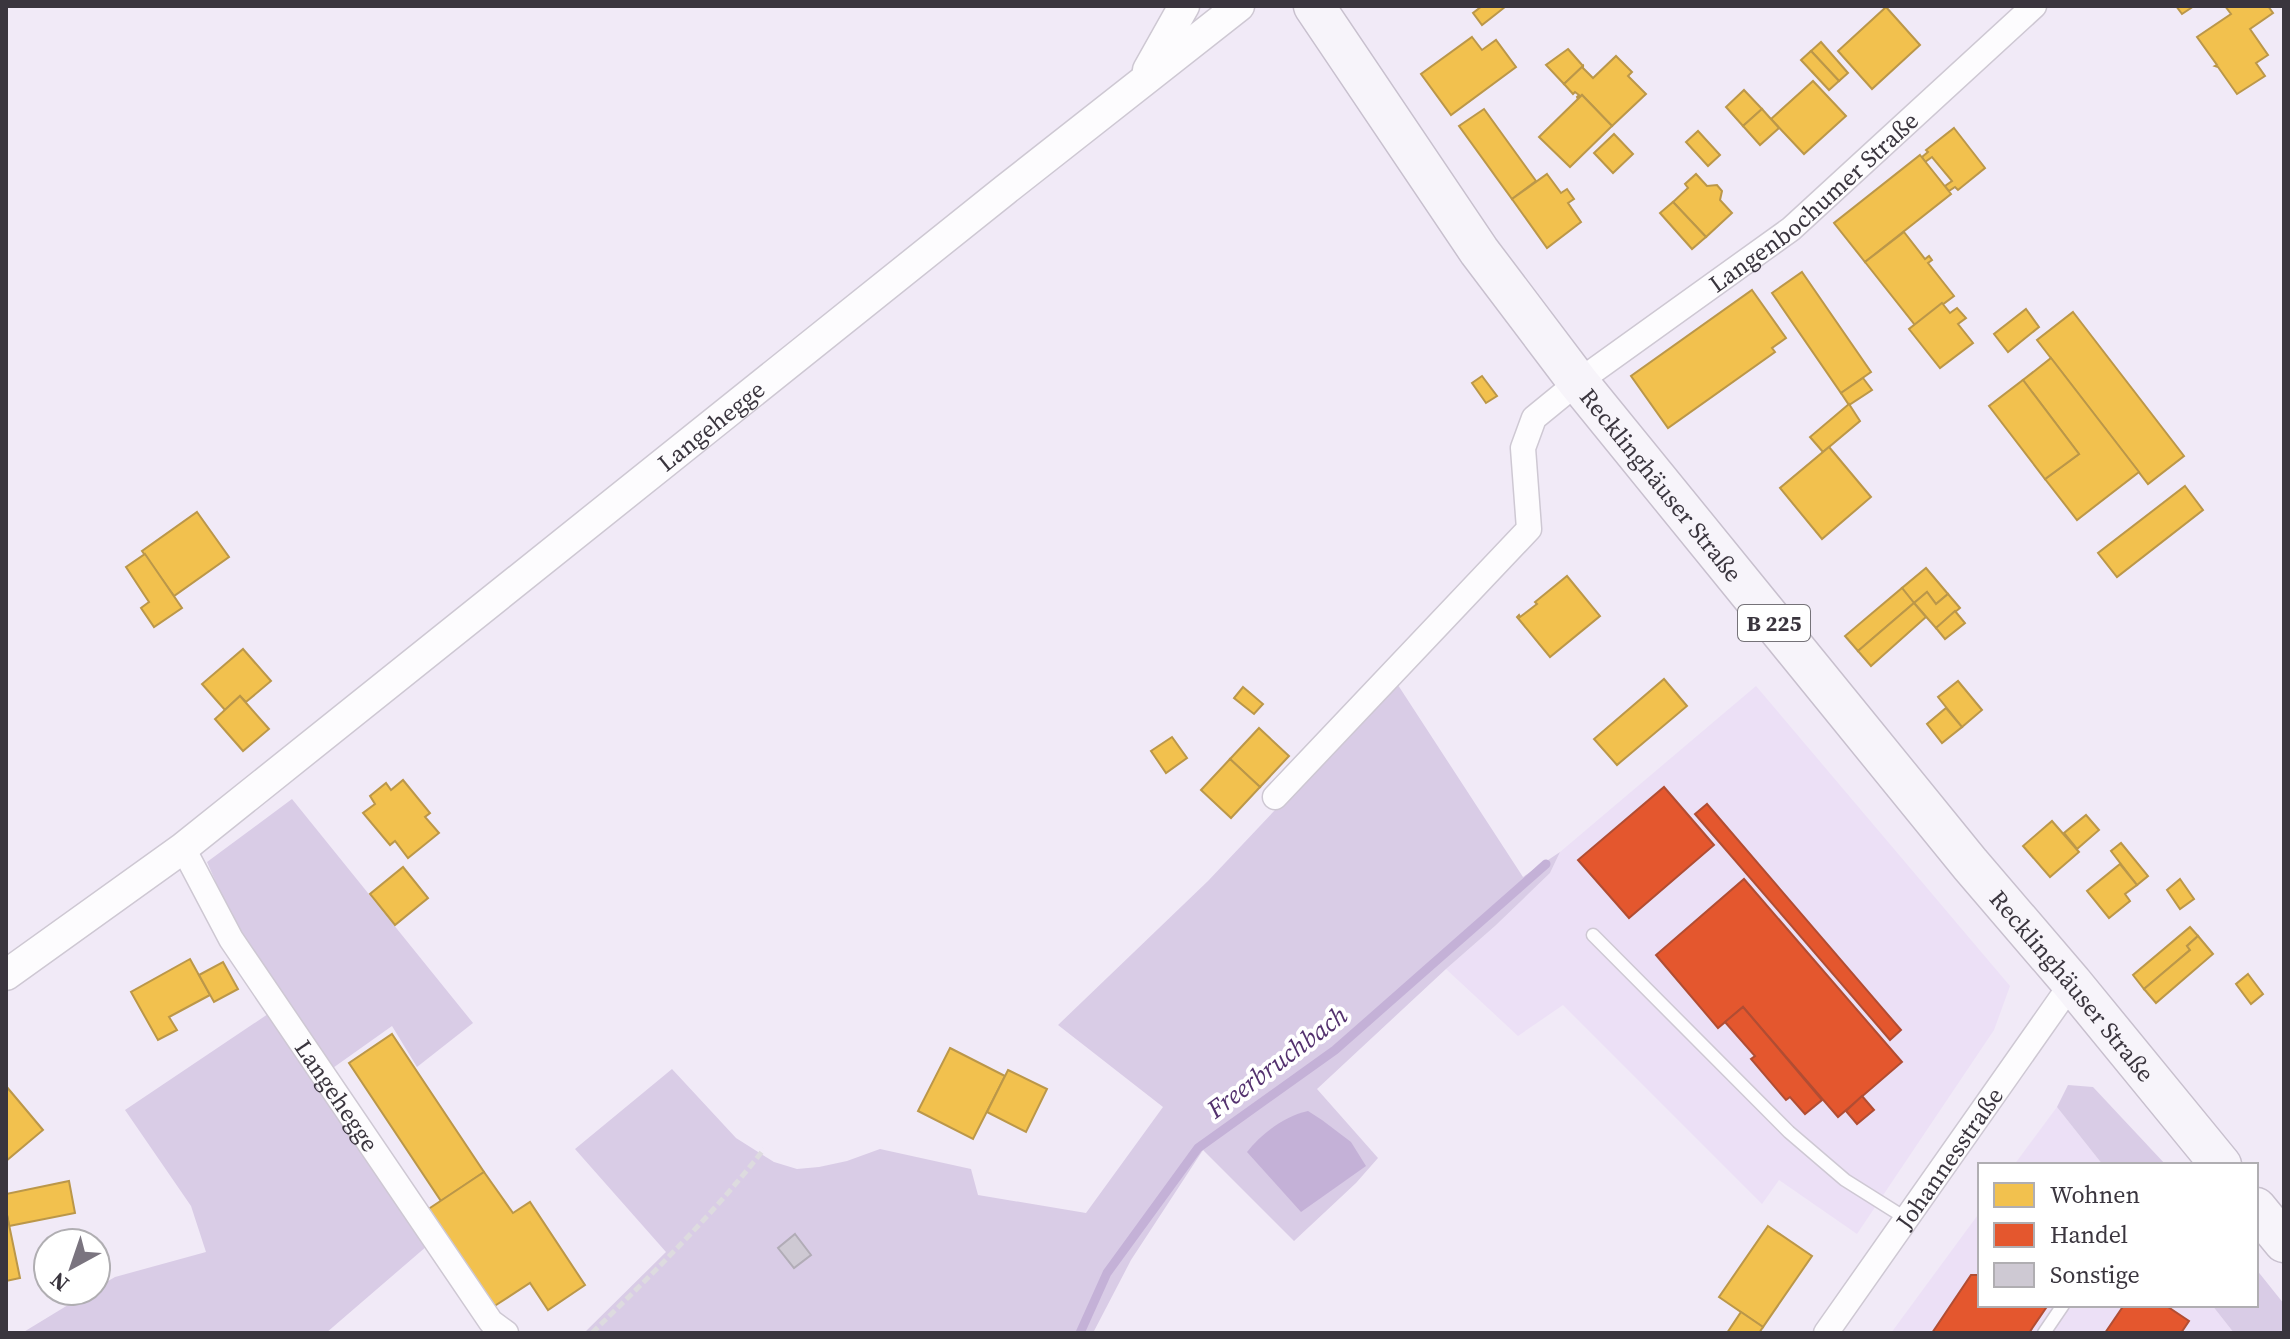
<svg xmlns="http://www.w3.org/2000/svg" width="2290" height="1339" font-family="'Source Serif 4',serif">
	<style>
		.built { fill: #ece0f6 }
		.green { fill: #d9cce6 }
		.water { fill: #c4b1d7 }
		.homes { fill: #f2c14e; stroke: #bb9749; stroke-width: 2 }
		.shops { fill: #e4572e; stroke: #b14d33; stroke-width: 2 }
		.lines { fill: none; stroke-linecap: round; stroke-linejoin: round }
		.stream { stroke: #c4b1d7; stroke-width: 9 }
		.building { fill: #cec9d3; stroke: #b1acb6; stroke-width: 2 }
		.service-casing { stroke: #cec8d3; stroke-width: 15 }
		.minor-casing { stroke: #cec8d3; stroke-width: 27 }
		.tertiary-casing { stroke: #cec8d3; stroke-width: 33 }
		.primary-casing { stroke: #c8c0ce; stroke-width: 43 }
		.path { stroke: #dddbdf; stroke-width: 5; stroke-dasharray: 8 4; stroke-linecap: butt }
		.service { stroke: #fdfcfe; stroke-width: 12 }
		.minor { stroke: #fdfcfe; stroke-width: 24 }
		.tertiary { stroke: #fdfcfe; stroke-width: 30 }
		.primary { stroke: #f7f4fa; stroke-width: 40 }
		.labels { text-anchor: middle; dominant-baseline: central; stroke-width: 8; stroke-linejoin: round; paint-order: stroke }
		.shield { fill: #fff; stroke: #757278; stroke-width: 2 }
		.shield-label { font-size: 22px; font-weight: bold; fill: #3a353e }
		.street-label { font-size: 24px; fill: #3a353e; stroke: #fff }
		.water-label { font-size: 26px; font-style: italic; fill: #53316e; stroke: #fff }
	</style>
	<rect width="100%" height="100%" fill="#f1eaf7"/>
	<g class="built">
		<polygon points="1756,686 2010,986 1994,1030 1857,1234 1779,1180 1762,1204 1563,1005 1518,1036 1446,969 1495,926 1550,873 1560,852"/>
		<polygon points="2057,1107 2103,1165 2014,1165"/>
		<polygon points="1980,1212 1980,1305 2212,1305 2234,1333 1891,1333"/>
	</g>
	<g class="green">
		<polygon points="1396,682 1523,877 1560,852 1550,873 1495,926 1446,969 1317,1089 1378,1158 1356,1183 1294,1241 1203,1150 1131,1260 1093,1333 584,1333 666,1252 575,1149 672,1069 736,1138 774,1162 797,1169 819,1167 847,1161 880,1149 971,1169 978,1195 1086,1213 1163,1107 1058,1025 1208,881"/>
		<polygon points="292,799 473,1023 417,1067 392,1026 330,1070 232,919 207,862"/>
		<polygon points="271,1012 427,1246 326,1333 22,1333 91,1291 96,1291 96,1288 115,1277 206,1252 191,1206 125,1110"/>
		<polygon points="2068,1085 2093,1087 2166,1165 2103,1165 2057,1107"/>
		<polygon points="2256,1269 2284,1304 2284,1333 2234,1333 2212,1305 2256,1305"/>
	</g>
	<path class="water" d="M 1308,1111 L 1322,1120 L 1351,1142 L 1366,1166 L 1301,1212 L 1247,1152 C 1262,1133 1285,1116 1308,1111 Z"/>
	<g class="homes">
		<polygon points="1482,6 1504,6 1505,7 1482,25 1473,13"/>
		<polygon points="2176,6 2194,6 2182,14"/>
		<polygon points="2225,6 2268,6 2273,13 2250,29 2268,55 2256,63 2265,76 2237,94 2218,67 2215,66 2217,65 2197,37 2231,14"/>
		<polygon points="1886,7 1920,45 1872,89 1838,51"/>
		<polygon points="1472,37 1482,50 1496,40 1516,67 1451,115 1421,74"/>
		<polygon points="1821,42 1848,73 1839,81 1811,51"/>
		<polygon points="1568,49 1583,66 1564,84 1546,65"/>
		<polygon points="1811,51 1839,81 1829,90 1801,60"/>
		<polygon points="1616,56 1632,72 1628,76 1646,94 1612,126 1582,95 1578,99 1577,97 1579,95 1575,92 1573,94 1564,84 1583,66 1583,68 1593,78"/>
		<polygon points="1813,81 1846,116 1804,154 1771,119"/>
		<polygon points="1744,90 1762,109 1743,126 1726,107"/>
		<polygon points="1582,95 1612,126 1570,167 1539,137"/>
		<polygon points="1484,109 1536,181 1512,199 1459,126"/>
		<polygon points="1762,109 1779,128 1760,145 1743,126"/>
		<polygon points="1954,128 1985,168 1958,190 1955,187 1949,191 1945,186 1952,181 1932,157 1925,162 1922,157 1928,152 1926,150"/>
		<polygon points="1698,131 1720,155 1708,166 1686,142"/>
		<polygon points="1614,134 1633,154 1613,173 1594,153"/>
		<polygon points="1920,155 1951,194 1865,262 1834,223"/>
		<polygon points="1547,174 1561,193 1567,189 1574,199 1568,203 1581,222 1547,248 1512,199"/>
		<polygon points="1696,174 1707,186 1717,185 1722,191 1720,200 1732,213 1706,237 1673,202 1688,188 1685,184"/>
		<polygon points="1673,202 1706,237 1692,249 1660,213"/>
		<polygon points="1904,232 1925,259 1929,256 1932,260 1928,263 1954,296 1915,325 1865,262"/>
		<polygon points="1802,272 1871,372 1841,393 1772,293"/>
		<polygon points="1752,290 1786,338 1772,348 1775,352 1668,428 1631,376"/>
		<polygon points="1942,303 1950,313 1957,308 1966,318 1958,324 1973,343 1940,368 1909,329"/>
		<polygon points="2026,309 2039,327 2008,352 1994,334"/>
		<polygon points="2073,312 2184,456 2148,484 2037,340"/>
		<polygon points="2051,358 2139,472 2077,520 2045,479 2079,454 2023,380"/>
		<polygon points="1482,376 1497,396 1486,403 1472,383"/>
		<polygon points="1863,378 1872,390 1849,405 1841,393"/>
		<polygon points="2023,380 2079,454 2045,479 1989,406"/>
		<polygon points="1849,404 1860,421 1823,452 1810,437"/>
		<polygon points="1829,447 1871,497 1822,539 1780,488"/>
		<polygon points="2185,486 2203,510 2117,577 2098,553"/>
		<polygon points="197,512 229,557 174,596 142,551"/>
		<polygon points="145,554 182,608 154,627 141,608 149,602 126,567"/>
		<polygon points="1926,568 1948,594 1936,604 1927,592 1914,603 1902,588"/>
		<polygon points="1567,576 1600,616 1550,657 1517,617 1519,615 1520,617 1537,604 1535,602"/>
		<polygon points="1902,588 1914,603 1858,651 1845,636"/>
		<polygon points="1927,592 1936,604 1948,594 1960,608 1936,628 1914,603"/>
		<polygon points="1914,603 1926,617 1871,666 1858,651"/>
		<polygon points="1955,611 1965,623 1945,639 1936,628"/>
		<polygon points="243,649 271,681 246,702 240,696 225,710 202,684"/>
		<polygon points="1664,679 1687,706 1617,765 1594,739"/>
		<polygon points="1958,681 1982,710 1962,727 1938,697"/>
		<polygon points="1243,687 1263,704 1254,714 1234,698"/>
		<polygon points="240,696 269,729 243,751 215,719"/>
		<polygon points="1946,708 1962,727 1942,743 1927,724"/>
		<polygon points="1259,728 1289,756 1260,787 1230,759"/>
		<polygon points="1172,737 1187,758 1166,773 1151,751"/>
		<polygon points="1230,759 1260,787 1231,818 1201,790"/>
		<polygon points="403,780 430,813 425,817 439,833 408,858 395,841 390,845 363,813 375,804 370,796 386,783 391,790"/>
		<polygon points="2086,815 2099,830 2077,849 2064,833"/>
		<polygon points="2052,821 2079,852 2050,877 2023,846"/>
		<polygon points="2121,843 2148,876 2137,885 2111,851"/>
		<polygon points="2120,864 2137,885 2125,894 2130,901 2109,918 2087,891"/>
		<polygon points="403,867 428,898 395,925 370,894"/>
		<polygon points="2180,879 2194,899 2180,909 2167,890"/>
		<polygon points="2190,927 2198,936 2187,946 2190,950 2144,989 2133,975"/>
		<polygon points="2198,936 2213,954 2156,1003 2144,989 2190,950 2187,946"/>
		<polygon points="190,959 210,995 169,1017 177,1030 158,1040 131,992"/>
		<polygon points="223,962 238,989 214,1002 199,975"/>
		<polygon points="2248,974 2263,994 2251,1004 2236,984"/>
		<polygon points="392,1034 484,1172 441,1201 349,1063"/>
		<polygon points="950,1048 1005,1076 973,1139 918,1111"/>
		<polygon points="1008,1070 1047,1089 1026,1132 987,1112"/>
		<polygon points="6,1086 43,1130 6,1161"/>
		<polygon points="484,1172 513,1213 530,1202 585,1285 548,1310 530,1283 493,1307 427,1210"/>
		<polygon points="69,1181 75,1213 9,1226 6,1210 6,1194"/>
		<polygon points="6,1210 20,1278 6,1281"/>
		<polygon points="1768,1226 1812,1256 1763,1327 1719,1297"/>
		<polygon points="1741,1312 1763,1327 1759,1333 1727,1333"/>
	</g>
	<g class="shops">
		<polygon points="1664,787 1714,845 1629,918 1578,860"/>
		<polygon points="1707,804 1901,1030 1890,1040 1695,814"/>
		<polygon points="1744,879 1902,1062 1838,1117 1743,1007 1718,1028 1656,955"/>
		<polygon points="1743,1007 1822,1100 1805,1114 1790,1097 1786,1100 1751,1059 1755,1056 1725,1022"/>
		<polygon points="1862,1096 1874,1110 1857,1124 1846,1111"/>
		<polygon points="1971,1275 1980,1275 1980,1305 2048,1305 2029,1333 1932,1333"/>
		<polygon points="2124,1305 2165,1305 2189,1321 2181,1333 2105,1333"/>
	</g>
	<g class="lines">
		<polyline class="stream" points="1080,1333 1107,1273 1198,1148 1335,1050 1546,864"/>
	</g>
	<polygon class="building" points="795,1234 811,1255 794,1268 778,1248"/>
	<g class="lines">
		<g class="service-casing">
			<g id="service">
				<polyline points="1593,935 1789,1132 1845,1180 1907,1219"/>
				<polyline points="2044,1333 2063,1305"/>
			</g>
		</g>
		<g class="minor-casing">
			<g id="minor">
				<path id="s1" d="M 1275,797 L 1529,529 L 1523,448 L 1534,418 L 1578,382 L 1791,229 L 2034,6"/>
				<path id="s2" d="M 183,848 L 231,939 L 491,1322 L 506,1333"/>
				<path id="s3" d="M 1826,1333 L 2072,983"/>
			</g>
		</g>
		<g class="tertiary-casing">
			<g id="tertiary">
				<polyline points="1148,70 1184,6"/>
				<path id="s4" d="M 6,975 L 183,848 L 1005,190 L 1239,6"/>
			</g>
		</g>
		<g class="primary-casing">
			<g id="primary">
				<path id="s5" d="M 1314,6 L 1479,251 L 1578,382 L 1970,864 L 2072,983 L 2221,1165"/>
				<polyline points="2256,1208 2284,1242"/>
			</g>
		</g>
		<path class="path" d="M 592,1333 C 652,1274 712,1216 764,1149"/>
		<use href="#service" class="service"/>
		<use href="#minor" class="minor"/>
		<use href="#tertiary" class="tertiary"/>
		<use href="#primary" class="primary"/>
	</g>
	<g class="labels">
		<rect class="shield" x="1738" y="605" width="72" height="36" rx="6"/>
		<g class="shield-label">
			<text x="1774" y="623">B 225</text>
		</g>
		<g class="street-label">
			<text stroke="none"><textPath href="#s1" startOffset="836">Langenbochumer Straße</textPath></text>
			<text stroke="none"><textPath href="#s4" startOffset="894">Langehegge</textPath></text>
			<text stroke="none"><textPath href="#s5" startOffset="592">Recklinghäuser Straße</textPath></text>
			<text stroke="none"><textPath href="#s5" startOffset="1240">Recklinghäuser Straße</textPath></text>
			<text stroke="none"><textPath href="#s2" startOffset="292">Langehegge</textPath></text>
			<text stroke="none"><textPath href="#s3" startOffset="214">Johannesstraße</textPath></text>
		</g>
		<g class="water-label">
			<text transform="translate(1277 1062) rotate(-37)">Freerbruchbach</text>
		</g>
	</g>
	<rect width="2290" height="1339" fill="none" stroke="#3a353e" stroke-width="16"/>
	<rect x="1978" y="1163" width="280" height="144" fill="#ffffff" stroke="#b0aeb2" stroke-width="2"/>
	<rect x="1994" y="1183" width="40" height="24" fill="#f2c14e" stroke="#b0aeb2" stroke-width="2"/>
	<text x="2050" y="1203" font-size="24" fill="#3a353e">Wohnen</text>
	<rect x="1994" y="1223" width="40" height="24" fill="#e4572e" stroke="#b0aeb2" stroke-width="2"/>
	<text x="2050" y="1243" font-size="24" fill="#3a353e">Handel</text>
	<rect x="1994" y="1263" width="40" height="24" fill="#cec9d3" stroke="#b0aeb2" stroke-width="2"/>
	<text x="2050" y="1283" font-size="24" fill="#3a353e">Sonstige</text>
	<g transform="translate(72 1267) rotate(220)"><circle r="38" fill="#ffffff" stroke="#b0aeb2" stroke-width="2"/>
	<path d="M0-6L14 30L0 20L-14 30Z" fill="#7a747f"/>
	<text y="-12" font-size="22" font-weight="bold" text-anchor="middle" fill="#3a353e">N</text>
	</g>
</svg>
